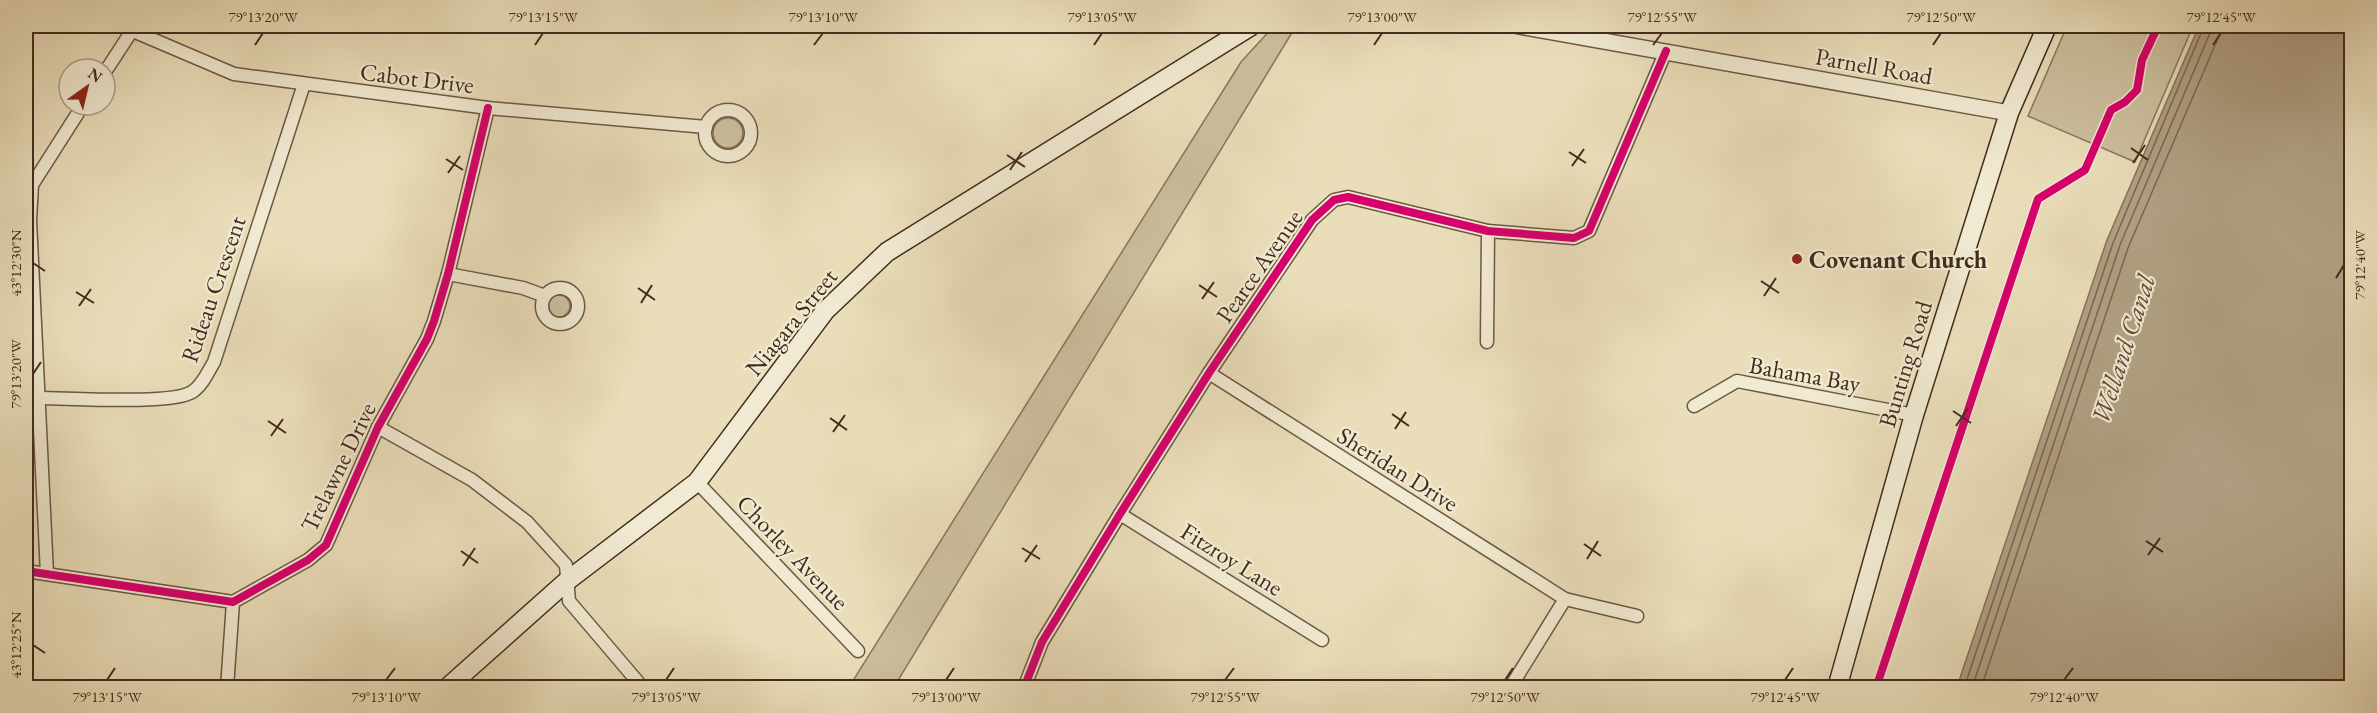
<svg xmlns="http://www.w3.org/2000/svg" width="2377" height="713" font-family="'EB Garamond',serif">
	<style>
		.green { fill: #cdc09f; stroke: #88765e; stroke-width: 1.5 }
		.water { fill: #b1a185; stroke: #85725b; stroke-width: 1.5 }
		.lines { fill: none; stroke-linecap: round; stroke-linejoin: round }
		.shore { stroke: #7a6651; stroke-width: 1.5 }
		.minor-casing { stroke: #6c5844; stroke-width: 15 }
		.tertiary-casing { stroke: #6c5844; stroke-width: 18 }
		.secondary-casing { stroke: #422b1d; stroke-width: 21 }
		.minor { stroke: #f1ead2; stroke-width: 12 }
		.tertiary { stroke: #f1ead2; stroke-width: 15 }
		.secondary { stroke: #f1ead2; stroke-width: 18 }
		.cycleway-casing { stroke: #f1ead2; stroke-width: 11 }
		.cycleway { stroke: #d6006c; stroke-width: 8 }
		.ticks { fill: none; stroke: #422b1d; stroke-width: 2 }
		.poi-dot { fill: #8f2418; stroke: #f1ead2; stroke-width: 2 }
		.labels { text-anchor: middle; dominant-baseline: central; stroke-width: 4.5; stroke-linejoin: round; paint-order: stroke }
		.street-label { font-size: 24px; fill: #422b1d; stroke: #f1ead2 }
		.poi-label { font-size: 24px; font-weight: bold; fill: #422b1d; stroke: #f1ead2; text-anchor: start }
		.water-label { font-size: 26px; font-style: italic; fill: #5e4837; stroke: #f1ead2 }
		.neatline { fill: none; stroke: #422b1d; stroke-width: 2 }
		.ticks-label { font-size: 15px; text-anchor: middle; fill: #422b1d }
	</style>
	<rect width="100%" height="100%" fill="#eadeba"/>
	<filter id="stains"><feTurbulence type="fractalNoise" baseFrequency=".00333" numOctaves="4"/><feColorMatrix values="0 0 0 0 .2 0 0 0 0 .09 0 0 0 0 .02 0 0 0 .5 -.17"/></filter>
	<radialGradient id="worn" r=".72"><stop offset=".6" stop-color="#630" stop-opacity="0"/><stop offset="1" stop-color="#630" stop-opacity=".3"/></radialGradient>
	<g class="green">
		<polygon points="1274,26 1296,26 894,687 849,687 1241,62"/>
		<polygon points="2067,26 2193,26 2135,162 2028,116"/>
		<circle cx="728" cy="133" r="15"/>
		<circle cx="559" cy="306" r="11"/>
	</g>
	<polygon class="water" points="2199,26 2351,26 2351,687 1957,687 2107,240"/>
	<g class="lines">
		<g class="shore">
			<polyline points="1964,688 2113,243 2204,26"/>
			<polyline points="1972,688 2120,245 2210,33 2212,26"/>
			<polyline points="1981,688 2128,248 2219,36 2221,26"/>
		</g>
		<g class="minor-casing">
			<g id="minor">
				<polyline points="133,31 234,74 488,108 706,127"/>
				<polyline points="105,72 135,26"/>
				<circle cx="728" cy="133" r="23"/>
				<polyline points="448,274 523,288 545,296"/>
				<circle cx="560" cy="306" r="18"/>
				<polyline points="1487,342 1488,231"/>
				<polyline points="1209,373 1565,599 1637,616"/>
				<path d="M 40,398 C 69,398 172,405 192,392 C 202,386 208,372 214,362 L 304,84"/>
				<polyline points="1694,406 1737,381 1914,415"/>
				<polyline points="378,427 472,480 527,522 566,565 569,601 643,688"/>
				<polyline points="697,482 858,651"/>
				<polyline points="1120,514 1322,640"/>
				<polyline points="26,571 233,602 308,560 326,545 378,427 427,339 434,321 448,274 488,108"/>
				<polyline points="47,574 30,220 32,185 83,105"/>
				<polyline points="227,688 233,602"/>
				<polyline points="1024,688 1042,642 1120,514 1209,373 1312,220 1334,200 1348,197 1488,231 1574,238 1589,231 1666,51"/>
				<polyline points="1510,688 1565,599"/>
			</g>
		</g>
		<g class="tertiary-casing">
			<polyline id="tertiary" points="1519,26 2009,113"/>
		</g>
		<g class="secondary-casing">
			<g id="secondary">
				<polyline points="447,688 567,581 697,482 825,311 887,252 1251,26"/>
				<polyline points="1837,688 1914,415 2009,113 2047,26"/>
			</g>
		</g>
		<use href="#minor" class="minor"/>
		<use href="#tertiary" class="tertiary"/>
		<use href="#secondary" class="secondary"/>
		<g class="cycleway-casing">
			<g id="cycleway">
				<polyline points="26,571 233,602 308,560 326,545 378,427 427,339 434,321 448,274 488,108"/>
				<polyline points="1024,688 1042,642 1120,514 1209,373 1312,220 1334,200 1348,197 1488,231 1574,238 1589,231 1666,51"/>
				<polyline points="1876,688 2038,199 2085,170 2111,110 2125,102 2137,90 2142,60 2158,26"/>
			</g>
		</g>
		<use href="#cycleway" class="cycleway"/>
	</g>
	<path class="ticks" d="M 255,45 L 263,33M 535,45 L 543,33M 814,45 L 823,33M 1094,45 L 1102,33M 1374,45 L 1382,33M 1653,45 L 1662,33M 1933,45 L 1941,33M 2213,45 L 2221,33M 2131,148 L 2148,160M 1569,152 L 1586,163M 1007,155 L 1025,167M 446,159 L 463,170M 2133,163 L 2145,145M 1572,166 L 1584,149M 1010,170 L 1022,152M 448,173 L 460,156M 33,263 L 45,271M 2336,278 L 2344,265M 1761,281 L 1779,293M 1199,285 L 1217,297M 638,288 L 655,300M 76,292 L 94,303M 1764,296 L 1776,278M 1202,299 L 1214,282M 641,303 L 652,285M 79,306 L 91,289M 33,374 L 41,362M 1953,411 L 1971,423M 1392,414 L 1409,426M 830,418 L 847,430M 268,421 L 286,433M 1956,426 L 1968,408M 1395,429 L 1406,412M 833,432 L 845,415M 271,436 L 283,419M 2146,541 L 2163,552M 1584,544 L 1601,556M 1022,548 L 1040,559M 461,551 L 478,563M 2148,555 L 2160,538M 1587,559 L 1598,541M 1025,562 L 1037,545M 463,566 L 475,548M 33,645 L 45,653M 107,680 L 115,668M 386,680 L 395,668M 666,680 L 674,668M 946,680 L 954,668M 1225,680 L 1234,668M 1505,680 L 1513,668M 1785,680 L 1793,668M 2064,680 L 2073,668"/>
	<circle class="poi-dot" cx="1797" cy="259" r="6"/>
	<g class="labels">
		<g class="street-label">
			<text transform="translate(1874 66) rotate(10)">Parnell Road</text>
			<text transform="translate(417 78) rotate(7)">Cabot Drive</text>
			<text transform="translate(1259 266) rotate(-55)">Pearce Avenue</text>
			<text transform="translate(213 289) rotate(-71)">Rideau Crescent</text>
			<text transform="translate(791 322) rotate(-51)">Niagara Street</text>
			<text transform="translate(1905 364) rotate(-73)">Bunting Road</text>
			<text transform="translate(1805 374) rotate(10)">Bahama Bay</text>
			<text transform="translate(338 467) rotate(-64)">Trelawne Drive</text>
			<text transform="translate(1398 469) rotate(32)">Sheridan Drive</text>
			<text transform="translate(793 552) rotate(46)">Chorley Avenue</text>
			<text transform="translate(1232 559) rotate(32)">Fitzroy Lane</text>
		</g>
		<g class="poi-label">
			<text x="1809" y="259">Covenant Church</text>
		</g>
		<g class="water-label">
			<text transform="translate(2123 349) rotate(-72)">Welland Canal</text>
		</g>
	</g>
	<rect width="2377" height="713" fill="none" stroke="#eadeba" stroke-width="66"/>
	<g transform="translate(87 87) rotate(34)"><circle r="28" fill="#f1ead2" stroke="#ab9e8a" stroke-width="1.5"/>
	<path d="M0-4.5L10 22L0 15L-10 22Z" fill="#8f2418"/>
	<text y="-9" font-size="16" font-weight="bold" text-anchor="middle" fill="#422b1d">N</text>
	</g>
	<rect x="33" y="33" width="2311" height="647" class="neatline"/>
	<g class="ticks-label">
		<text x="263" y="22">79°13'20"W</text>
		<text x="543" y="22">79°13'15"W</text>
		<text x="823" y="22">79°13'10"W</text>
		<text x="1102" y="22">79°13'05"W</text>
		<text x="1382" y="22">79°13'00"W</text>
		<text x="1662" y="22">79°12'55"W</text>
		<text x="1941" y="22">79°12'50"W</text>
		<text x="2221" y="22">79°12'45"W</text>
		<text transform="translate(16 263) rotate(-90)" y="5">43°12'30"N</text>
		<text transform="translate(2360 265) rotate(-90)" y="5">79°12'40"W</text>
		<text transform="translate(16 374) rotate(-90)" y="5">79°13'20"W</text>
		<text transform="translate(16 645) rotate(-90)" y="5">43°12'25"N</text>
		<text x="107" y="702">79°13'15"W</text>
		<text x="386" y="702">79°13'10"W</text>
		<text x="666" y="702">79°13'05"W</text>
		<text x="946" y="702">79°13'00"W</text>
		<text x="1225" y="702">79°12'55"W</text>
		<text x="1505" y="702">79°12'50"W</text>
		<text x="1785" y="702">79°12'45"W</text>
		<text x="2064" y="702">79°12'40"W</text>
	</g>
	<rect width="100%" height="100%" filter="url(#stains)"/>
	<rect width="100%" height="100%" fill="url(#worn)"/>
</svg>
